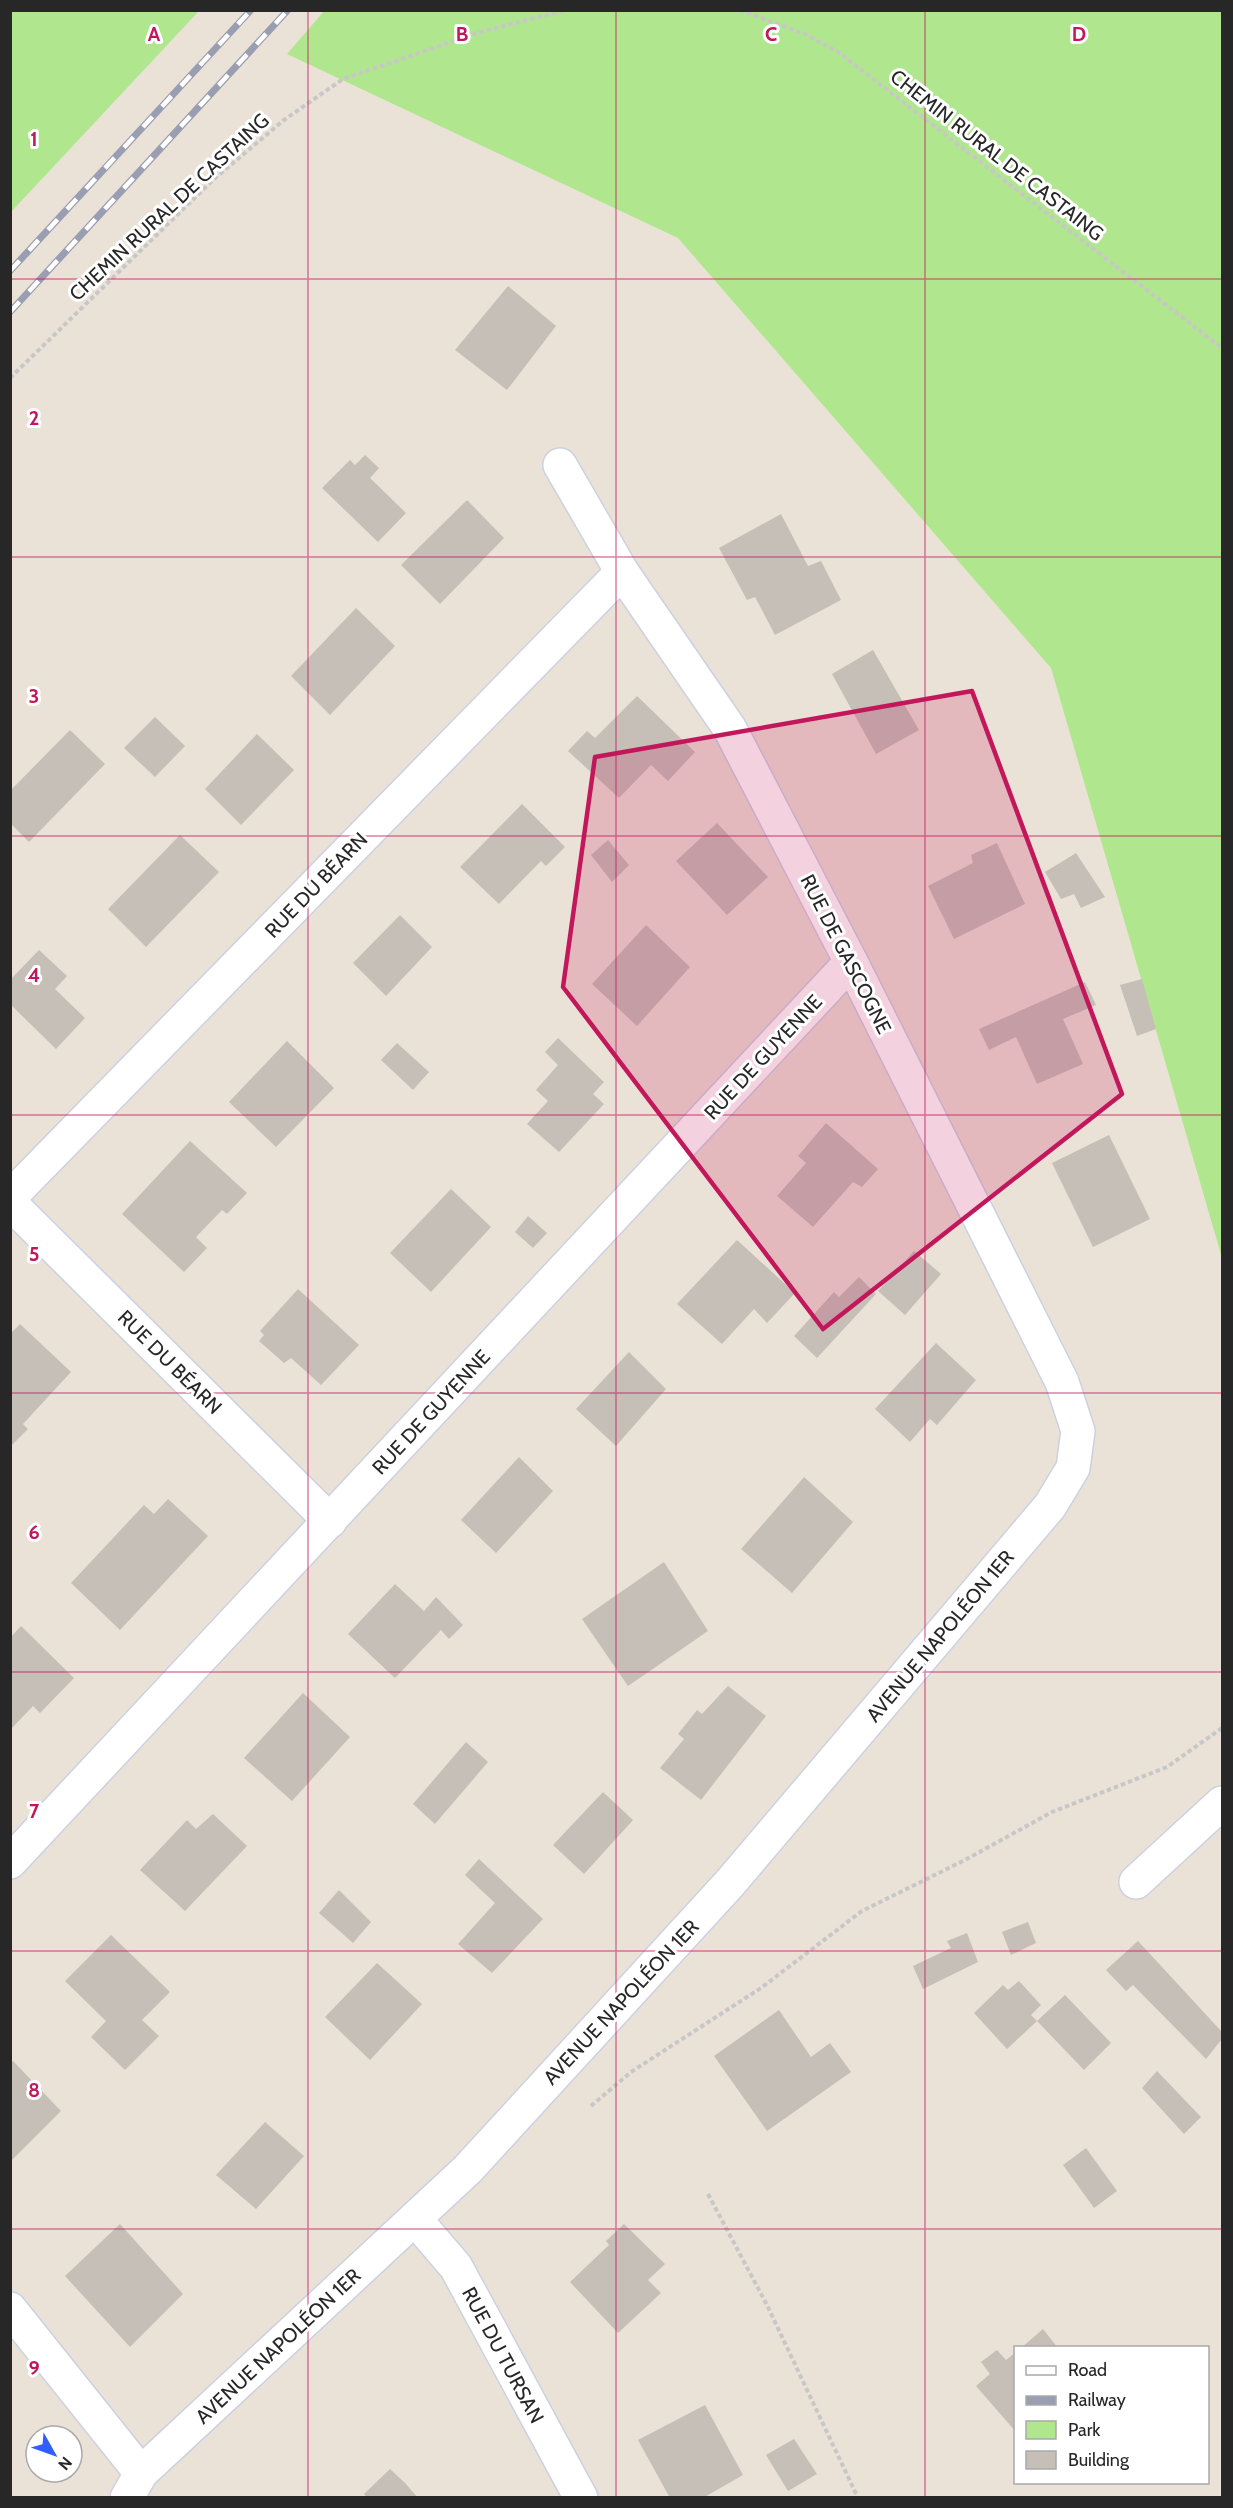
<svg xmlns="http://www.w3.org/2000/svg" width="1233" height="2508" font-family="Cabin,sans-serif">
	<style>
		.green { fill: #b0e78e }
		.building { fill: #c6bfb7 }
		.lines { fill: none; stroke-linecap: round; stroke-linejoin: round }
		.minor-casing { stroke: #ccd1e2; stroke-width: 36 }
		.path { stroke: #c7c7c7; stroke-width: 4; stroke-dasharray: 4.5 3; stroke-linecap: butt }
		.minor { stroke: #fff; stroke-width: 33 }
		.rail-casing { stroke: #9a9eb3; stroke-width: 7 }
		.rail { stroke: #fff; stroke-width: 4.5; stroke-dasharray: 14; stroke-linecap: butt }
		.marked { fill: #c2185b; fill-opacity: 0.2; stroke: #c2185b; stroke-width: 4.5; stroke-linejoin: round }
		.grid { fill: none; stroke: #c2185b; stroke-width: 1.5; stroke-opacity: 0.55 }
		.labels { text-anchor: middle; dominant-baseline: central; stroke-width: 6; stroke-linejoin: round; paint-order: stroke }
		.street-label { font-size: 20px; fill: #272727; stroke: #fff }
		.grid-label { font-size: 20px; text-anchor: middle; font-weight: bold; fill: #c2185b; stroke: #fff; stroke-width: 6; stroke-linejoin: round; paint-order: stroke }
	</style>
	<rect width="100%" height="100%" fill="#ebe2d7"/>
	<g class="green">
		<polygon points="11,10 199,11 11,212 10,11"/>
		<polygon points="325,10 1222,11 1222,1258 1051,668 678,238 287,54"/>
	</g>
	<g class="building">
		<polygon points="508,286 556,326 507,390 455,350"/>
		<polygon points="365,455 379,468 370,478 406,513 378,542 322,488 350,460 355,465"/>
		<polygon points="467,500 504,538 440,604 401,565"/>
		<polygon points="781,514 808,566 821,561 841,600 775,635 755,597 747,600 719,548"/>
		<polygon points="356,608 395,646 330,715 291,676"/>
		<polygon points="873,650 919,730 876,754 832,674"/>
		<polygon points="637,696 695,752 668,781 651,765 619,798 568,751 587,731 595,738"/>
		<polygon points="155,717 185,746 155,777 124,748"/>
		<polygon points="70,730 105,764 29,842 10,823 10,791"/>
		<polygon points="257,734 294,770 241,825 205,789"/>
		<polygon points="522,804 565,847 546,866 541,861 499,904 460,867"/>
		<polygon points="717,823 768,877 727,915 676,861"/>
		<polygon points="180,835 219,872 146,947 108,909"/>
		<polygon points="608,840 629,865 612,882 591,855"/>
		<polygon points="997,843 1025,904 954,939 928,886 973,863 971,855"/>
		<polygon points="1076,853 1105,897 1081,908 1074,894 1061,899 1045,872"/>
		<polygon points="400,915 432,947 386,996 353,963"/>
		<polygon points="646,925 690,967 637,1026 592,984"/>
		<polygon points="39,950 67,976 55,989 85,1018 56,1049 10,1004 10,980"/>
		<polygon points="1142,979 1156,1029 1137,1036 1120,985"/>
		<polygon points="1085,982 1096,1005 1063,1019 1083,1064 1037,1084 1016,1037 989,1050 979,1029"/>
		<polygon points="558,1038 604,1082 593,1094 604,1104 559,1152 527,1124 548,1101 536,1090 558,1065 545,1052"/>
		<polygon points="287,1041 334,1088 276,1147 229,1102"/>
		<polygon points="397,1043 429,1072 413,1090 381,1060"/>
		<polygon points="826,1123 878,1169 862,1187 853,1182 813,1227 777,1196 806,1163 798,1156"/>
		<polygon points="1109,1135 1150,1219 1093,1247 1052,1163"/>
		<polygon points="190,1141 247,1193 227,1214 222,1210 196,1237 207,1248 184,1272 122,1214"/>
		<polygon points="451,1189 491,1227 431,1292 390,1253"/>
		<polygon points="528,1216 547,1233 533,1248 515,1232"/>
		<polygon points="737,1240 795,1293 767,1323 754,1309 722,1344 677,1304"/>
		<polygon points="914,1251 941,1274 905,1315 878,1291"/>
		<polygon points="859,1277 876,1294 817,1358 794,1336 834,1292 839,1297"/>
		<polygon points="298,1289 359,1345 321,1385 291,1358 284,1363 259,1341 264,1335 260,1331"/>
		<polygon points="20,1324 71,1372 23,1424 28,1429 10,1447 10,1334"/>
		<polygon points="936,1343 976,1380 937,1425 930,1419 910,1442 875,1409"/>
		<polygon points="629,1352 666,1389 616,1446 576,1409"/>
		<polygon points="519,1457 553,1491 496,1553 461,1520"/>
		<polygon points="804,1477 853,1522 792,1593 741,1549"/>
		<polygon points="168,1499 208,1536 120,1630 71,1583 144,1505 154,1514"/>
		<polygon points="664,1562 708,1631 628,1686 582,1619"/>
		<polygon points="395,1584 424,1611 436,1597 463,1625 449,1639 441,1630 395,1678 348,1634"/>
		<polygon points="21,1626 74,1678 40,1713 33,1706 12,1728 10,1727 10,1638"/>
		<polygon points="728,1686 766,1716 701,1800 660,1768 684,1739 678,1734 697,1710 702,1714"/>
		<polygon points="303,1693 350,1737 292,1801 244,1758"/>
		<polygon points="466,1742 488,1762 435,1824 413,1804"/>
		<polygon points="603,1792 633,1820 584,1874 553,1845"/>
		<polygon points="213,1814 247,1846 185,1911 140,1870 187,1820 196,1829"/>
		<polygon points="479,1859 543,1919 492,1973 458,1944 495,1903 465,1875"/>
		<polygon points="339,1890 371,1922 353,1943 319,1913"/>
		<polygon points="1028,1922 1036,1943 1011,1955 1002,1932"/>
		<polygon points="967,1933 978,1962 923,1989 913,1966 951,1948 947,1941"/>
		<polygon points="111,1935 170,1992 142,2020 159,2036 125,2070 91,2037 106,2021 65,1981"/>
		<polygon points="1138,1941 1222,2032 1222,2039 1206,2059 1133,1985 1126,1991 1106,1970"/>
		<polygon points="377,1963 422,2004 370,2060 325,2017"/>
		<polygon points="1019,1981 1041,2005 1031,2015 1037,2021 1065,1995 1111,2043 1084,2070 1037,2021 1007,2049 974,2013 1003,1985 1008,1990"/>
		<polygon points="779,2010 811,2057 830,2043 851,2072 767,2131 714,2056"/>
		<polygon points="13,2061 61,2111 10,2162 10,2064"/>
		<polygon points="1157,2071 1201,2117 1184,2134 1142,2088"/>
		<polygon points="265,2122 304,2156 256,2209 216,2175"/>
		<polygon points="1086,2148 1117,2191 1094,2208 1063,2165"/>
		<polygon points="120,2224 183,2294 130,2347 65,2276"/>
		<polygon points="624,2224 665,2264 648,2280 661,2293 618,2333 570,2282 609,2245 606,2241"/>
		<polygon points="1043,2329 1058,2348 1021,2348"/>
		<polygon points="997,2350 1006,2360 1016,2352 1016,2432 976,2386 990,2374 981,2362"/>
		<polygon points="705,2405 743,2475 703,2498 670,2498 638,2440"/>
		<polygon points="794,2439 817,2474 788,2491 766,2455"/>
		<polygon points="390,2469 405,2483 418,2498 367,2498 364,2494"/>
	</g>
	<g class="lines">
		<g class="minor-casing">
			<g id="minor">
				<polyline points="10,1197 622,572"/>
				<polyline points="10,1203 330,1521"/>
				<polyline points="10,1862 851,962"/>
				<polyline points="1136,1882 1222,1803"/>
				<polyline points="415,2219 456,2267 581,2498"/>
				<polyline points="10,2309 141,2473"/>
				<polyline points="127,2498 141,2473 468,2169 730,1883 1050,1506 1073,1468 1078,1431 1062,1382 851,962 730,729 622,572 560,465"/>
			</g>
		</g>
		<g class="path">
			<polyline points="740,10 805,34 838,52 1222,348"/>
			<polyline points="10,378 213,180 284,120 343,79 480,32 566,10"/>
			<polyline points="591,2106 631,2072 761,1988 862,1911 965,1860 1052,1812 1167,1767 1222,1728"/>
			<polyline points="708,2194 767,2305 858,2498"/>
		</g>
		<use href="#minor" class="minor"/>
		<g class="rail-casing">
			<g id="rail">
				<polyline points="10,271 251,10"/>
				<polyline points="10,312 288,10"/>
			</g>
		</g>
		<use href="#rail" class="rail"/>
	</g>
	<path class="marked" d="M 972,691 L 1122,1094 L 823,1329 L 563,987 L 595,757 Z"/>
	<path class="grid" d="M 308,10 L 308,2498M 616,10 L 616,2498M 925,10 L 925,2498M 10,279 L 1222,279M 10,557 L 1222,557M 10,836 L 1222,836M 10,1115 L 1222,1115M 10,1393 L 1222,1393M 10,1672 L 1222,1672M 10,1951 L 1222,1951M 10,2229 L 1222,2229"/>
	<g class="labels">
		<g class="street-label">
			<text transform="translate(997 155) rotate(38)">CHEMIN RURAL DE CASTAING</text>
			<text transform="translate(169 207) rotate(-43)">CHEMIN RURAL DE CASTAING</text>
			<text transform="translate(316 885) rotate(-46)">RUE DU BÉARN</text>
			<text transform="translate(846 954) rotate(63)">RUE DE GASCOGNE</text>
			<text transform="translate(763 1057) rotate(-47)">RUE DE GUYENNE</text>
			<text transform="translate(170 1362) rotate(45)">RUE DU BÉARN</text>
			<text transform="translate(431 1412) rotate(-47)">RUE DE GUYENNE</text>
			<text transform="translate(940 1636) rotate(-50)">AVENUE NAPOLÉON 1ER</text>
			<text transform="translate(621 2002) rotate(-47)">AVENUE NAPOLÉON 1ER</text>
			<text transform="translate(278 2346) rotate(-43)">AVENUE NAPOLÉON 1ER</text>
			<text transform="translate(503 2355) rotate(62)">RUE DU TURSAN</text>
		</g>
	</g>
	<g class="grid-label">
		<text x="154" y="41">A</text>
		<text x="462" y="41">B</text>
		<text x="771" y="41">C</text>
		<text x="1079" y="41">D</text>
		<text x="34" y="146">1</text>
		<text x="34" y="425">2</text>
		<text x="34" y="703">3</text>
		<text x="34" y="982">4</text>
		<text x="34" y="1261">5</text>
		<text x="34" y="1539">6</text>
		<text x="34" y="1818">7</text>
		<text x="34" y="2097">8</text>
		<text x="34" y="2375">9</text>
	</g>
	<rect width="1233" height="2508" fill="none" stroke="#272727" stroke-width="24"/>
	<rect x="1014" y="2346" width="195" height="138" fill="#ffffff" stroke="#a9a9a9" stroke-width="1.5"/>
	<rect x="1026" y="2366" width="30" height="9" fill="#ffffff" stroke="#a9a9a9" stroke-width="1.5"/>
	<text x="1068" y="2376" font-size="18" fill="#272727">Road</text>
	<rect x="1026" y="2396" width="30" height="9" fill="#9a9eb3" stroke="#a9a9a9" stroke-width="1.5"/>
	<text x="1068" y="2406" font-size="18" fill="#272727">Railway</text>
	<rect x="1026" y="2421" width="30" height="18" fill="#b0e78e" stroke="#a9a9a9" stroke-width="1.5"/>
	<text x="1068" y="2436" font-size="18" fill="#272727">Park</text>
	<rect x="1026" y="2451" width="30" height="18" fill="#c6bfb7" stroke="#a9a9a9" stroke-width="1.5"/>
	<text x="1068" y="2466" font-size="18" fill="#272727">Building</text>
	<g transform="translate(54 2454) rotate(130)"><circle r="28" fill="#ffffff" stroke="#a9a9a9" stroke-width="1.5"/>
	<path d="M0-4.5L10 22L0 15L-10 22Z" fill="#305eff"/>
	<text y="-9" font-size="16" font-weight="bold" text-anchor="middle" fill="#272727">N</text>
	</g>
</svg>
